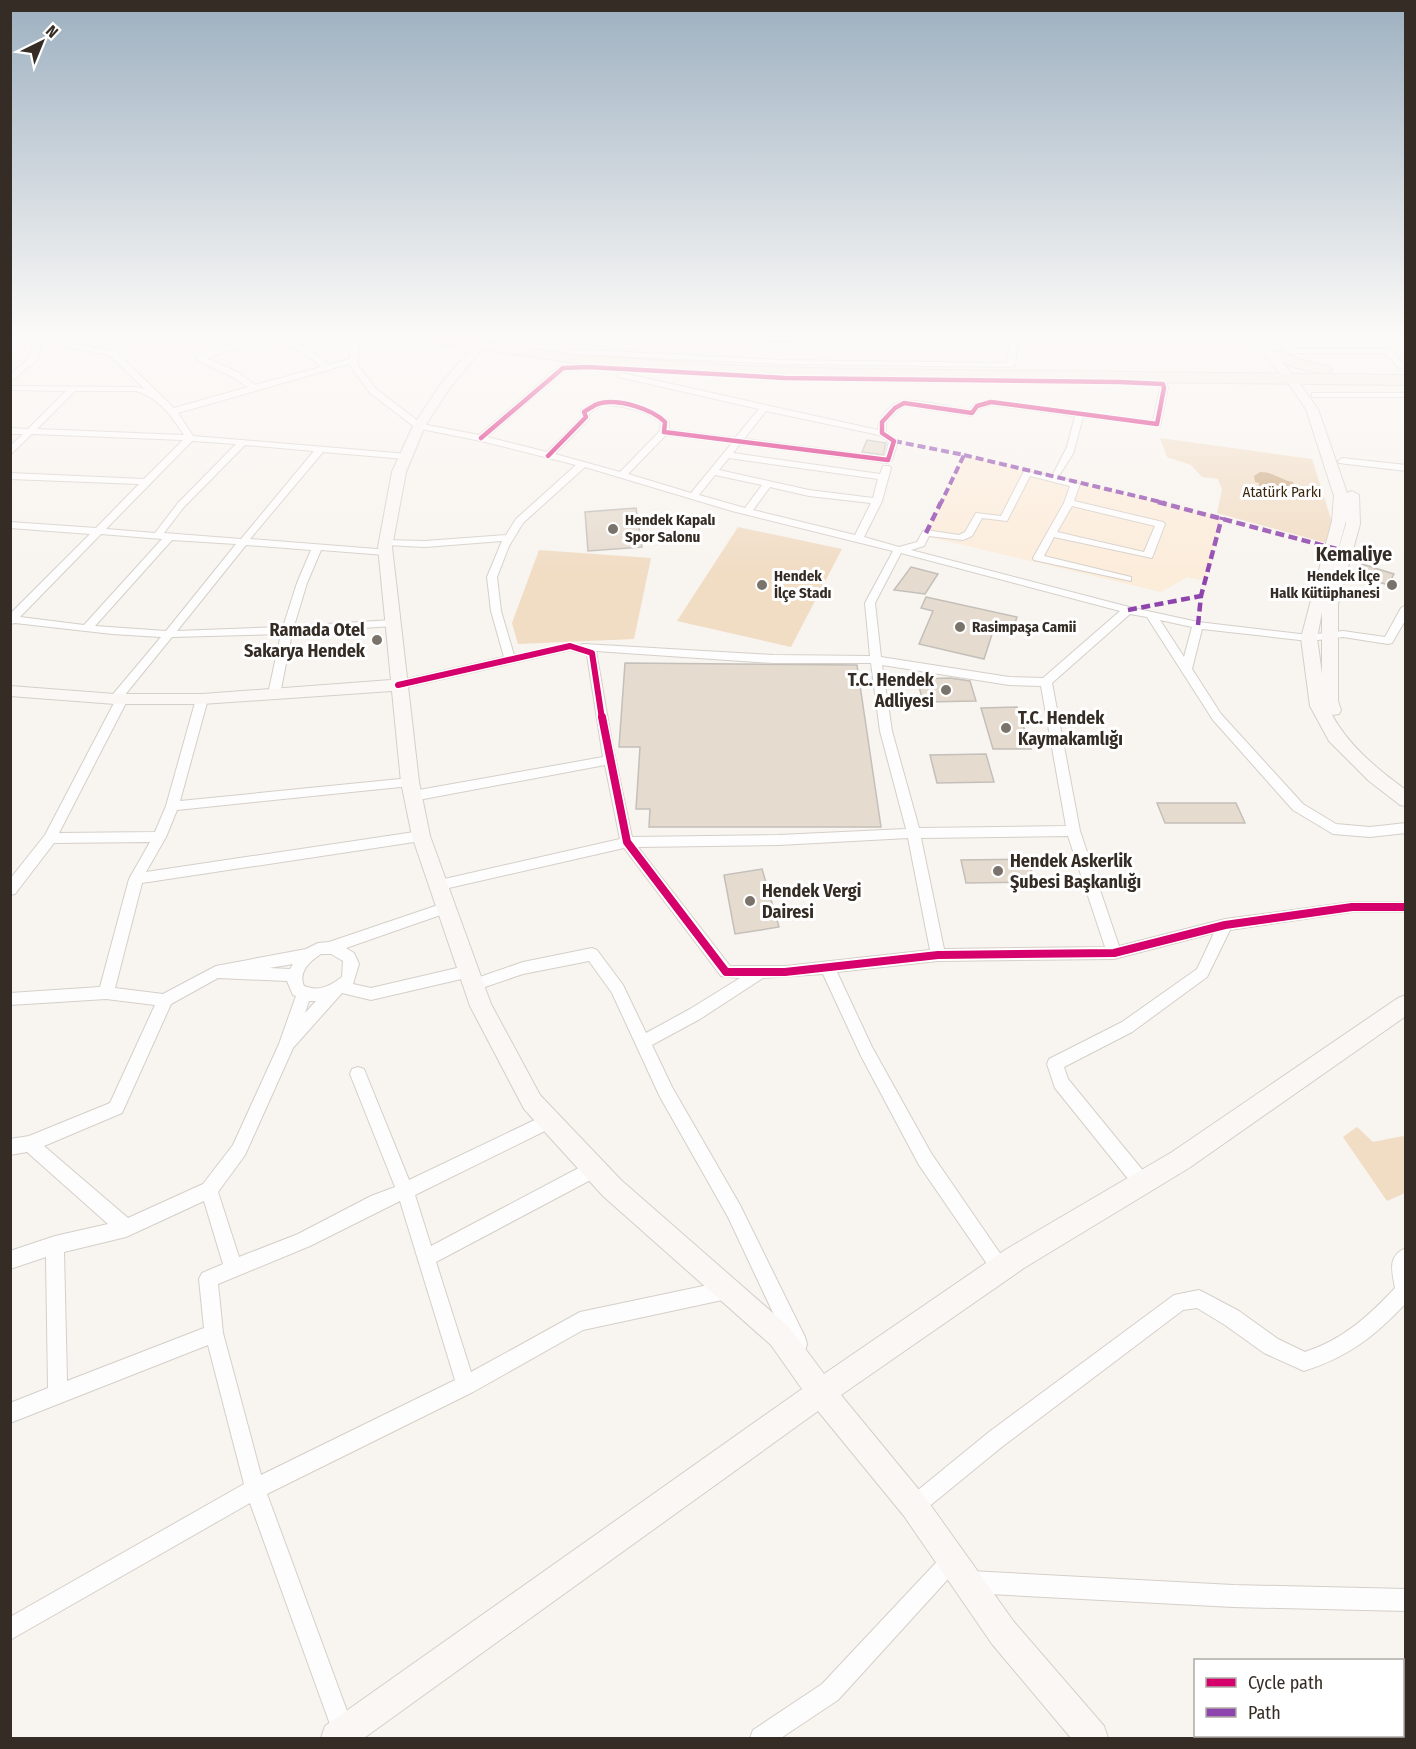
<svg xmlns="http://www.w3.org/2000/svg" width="1416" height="1749" font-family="'Fira Sans Condensed',sans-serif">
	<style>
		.built { fill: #fcecda }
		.green { fill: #f1dcc4 }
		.water { fill: #cdab84 }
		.building { fill: #e6dbcf; stroke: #c4bfb9; stroke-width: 1.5 }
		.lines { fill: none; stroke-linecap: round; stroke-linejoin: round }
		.street-casing { stroke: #d5cfc9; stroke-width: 2 }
		.secondary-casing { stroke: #d5cfc9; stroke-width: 2 }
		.highway-casing { stroke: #d4d1ce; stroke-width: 2 }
		.street { fill: #fefdfd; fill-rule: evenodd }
		.secondary { fill: #faf7f5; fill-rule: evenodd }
		.highway { fill: #f0e9e2; fill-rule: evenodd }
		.quiet-far1 { stroke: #8e44ad; stroke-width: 4; stroke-dasharray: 8 4; stroke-linecap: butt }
		.quiet { stroke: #8e44ad; stroke-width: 4.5; stroke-dasharray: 9 4.5; stroke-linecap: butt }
		.cycleway-far2-casing { stroke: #fff; stroke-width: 7 }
		.cycleway-far1-casing { stroke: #fff; stroke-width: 9 }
		.cycleway-casing { stroke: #fff; stroke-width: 11 }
		.cycleway-far2 { stroke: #d6006c; stroke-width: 4.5 }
		.cycleway-far1 { stroke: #d6006c; stroke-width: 6 }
		.cycleway { stroke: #d6006c; stroke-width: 8 }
		.poi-dot { fill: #79736c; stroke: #fff; stroke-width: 2 }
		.labels { text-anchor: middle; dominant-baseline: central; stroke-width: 6; stroke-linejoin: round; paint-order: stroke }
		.far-park-label { font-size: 15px; fill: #3b280f; stroke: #fff }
		.far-poi-label { font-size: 15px; font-weight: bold; fill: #352d25; stroke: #fff; text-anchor: start }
		.poi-label { font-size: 18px; font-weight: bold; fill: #352d25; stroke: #fff; text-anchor: start }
		.far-district-label { font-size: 20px; font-weight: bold; fill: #352d25; stroke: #fff }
	</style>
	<rect width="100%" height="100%" fill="#f8f4ef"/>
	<polygon class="built" points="964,455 1222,517 1205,581 1188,577 1161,592 925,536"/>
	<g class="green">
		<polygon points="1160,438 1312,459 1332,522 1326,543 1217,513 1222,490 1218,479 1202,477 1191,465 1167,457"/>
		<polygon points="738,527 842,549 791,647 677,621"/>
		<polygon points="539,550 651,558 634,639 518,644 512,623"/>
		<polygon points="1357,1127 1373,1142 1403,1136 1405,1139 1405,1193 1387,1201 1343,1137"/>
	</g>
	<path class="water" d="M 1260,472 C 1274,472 1280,480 1293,482 L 1294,488 L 1285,495 L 1265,492 L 1259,486 L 1259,483 L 1255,482 L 1254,476 Z"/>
	<g class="building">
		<polygon points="867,440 886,443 883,455 862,452"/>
		<polygon points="636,508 642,547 588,551 585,512"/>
		<polygon points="1362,564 1394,574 1388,585 1356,574"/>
		<polygon points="911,567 938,574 925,594 894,590"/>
		<polygon points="926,597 1017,617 1013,629 995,625 984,659 919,644 933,611 921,608"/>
		<polygon points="625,663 857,665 881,827 649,827 650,809 636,809 640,747 619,747"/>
		<polygon points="950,678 970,681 976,701 923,702 917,679"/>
		<polygon points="1017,707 1031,749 993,749 981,708"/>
		<polygon points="986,754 994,782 937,783 930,755"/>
		<polygon points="1157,803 1236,803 1245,823 1165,823"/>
		<polygon points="1028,859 1035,882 966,883 961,860"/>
		<polygon points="762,869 779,927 735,934 724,875"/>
	</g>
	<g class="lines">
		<g class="street-casing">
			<g id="street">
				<path d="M 10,331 L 115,351 L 174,408 L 248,387 L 233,377 L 197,360 L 197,356 C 244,340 289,323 328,365 L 350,359 L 352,335 L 350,331 L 357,331 L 360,335 L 357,364 L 376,389 L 422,424 L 479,435 L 560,366 L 588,365 L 785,376 L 1120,380 L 1166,382 L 1168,388 L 1160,426 L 1083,417 L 1073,454 L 1058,477 L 1080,484 L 1074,501 L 1163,522 L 1165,524 L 1152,558 L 1054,537 L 1044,556 L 1131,577 L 1131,581 L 1034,560 L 1033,558 L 1064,503 L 1070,486 L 1030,476 L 1007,521 L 982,518 L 972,536 L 963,540 L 929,536 L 924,546 L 911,550 L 1129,607 L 1198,622 L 1309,635 L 1343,631 L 1385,637 L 1401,608 L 1406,605 L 1406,619 L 1392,643 L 1388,644 L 1343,637 L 1309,641 L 1202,629 L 1192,669 L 1221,714 L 1303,804 L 1336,824 L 1370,827 L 1406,823 L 1406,833 L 1370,837 L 1333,834 L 1293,810 L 1213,720 L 1147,617 L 1130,614 L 1052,683 L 1080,831 L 1119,946 L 1225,919 L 1352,902 L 1406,902 L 1406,912 L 1352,912 L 1230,930 L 1207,977 L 1132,1032 L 1064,1067 L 1068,1079 L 1149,1178 L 1151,1184 L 1149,1190 L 1143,1192 L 1137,1190 L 1055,1088 L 1047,1064 L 1049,1059 L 1122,1022 L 1197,969 L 1214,933 L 1114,959 L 938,961 L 837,972 L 872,1047 L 931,1153 L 1006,1262 L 1009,1268 L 1006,1274 L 1000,1277 L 994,1274 L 919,1165 L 861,1056 L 823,974 L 763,978 L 700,1019 L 652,1045 L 672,1087 L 740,1205 L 805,1337 L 807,1344 L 805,1351 L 798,1353 L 791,1351 L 728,1217 L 660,1097 L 612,993 L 589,961 L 523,974 L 473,991 L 468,989 L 466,985 L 468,981 L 523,962 L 592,948 L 597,950 L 623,985 L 646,1033 L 690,1009 L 740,978 L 721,976 L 624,848 L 440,890 L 435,889 L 433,885 L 435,881 L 440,880 L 620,839 L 605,765 L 413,801 L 407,796 L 413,791 L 603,757 L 587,655 L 570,650 L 398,689 L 392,685 L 398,681 L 504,657 L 491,611 L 487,577 L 502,541 L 425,547 L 386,545 L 381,542 L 383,540 L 425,541 L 506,535 L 516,519 L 576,465 L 481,441 L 416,428 L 370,393 L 349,364 L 178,413 L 193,436 L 408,454 L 408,458 L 405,459 L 323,452 L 250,539 L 389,550 L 389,554 L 385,555 L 321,550 L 307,583 L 294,626 L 392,620 L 397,623 L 392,626 L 292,633 L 280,694 L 274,698 L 268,694 L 281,634 L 172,637 L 124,696 L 128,699 L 59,833 L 155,832 L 166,806 L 196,699 L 202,695 L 208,699 L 180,801 L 410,778 L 416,782 L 410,786 L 177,810 L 166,837 L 146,872 L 421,831 L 428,836 L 421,841 L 142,883 L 115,988 L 163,994 L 216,966 L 306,949 L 318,943 L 329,942 L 447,902 L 452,903 L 454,907 L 452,911 L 346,948 L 354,953 L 359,964 L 353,984 L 371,988 L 470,965 L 475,967 L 477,971 L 475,975 L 470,977 L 371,1000 L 342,993 L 293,1048 L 245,1155 L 218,1192 L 239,1257 L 298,1234 L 371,1196 L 395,1187 L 350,1074 L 352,1069 L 358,1067 L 364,1069 L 366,1074 L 409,1180 L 543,1116 L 549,1114 L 555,1116 L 557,1121 L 555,1126 L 415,1195 L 431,1246 L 588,1163 L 594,1161 L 600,1163 L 602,1169 L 600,1175 L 436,1262 L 471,1372 L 580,1312 L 727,1281 L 733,1284 L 736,1290 L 733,1296 L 727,1299 L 583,1330 L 473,1392 L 267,1494 L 357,1738 L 335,1738 L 250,1503 L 10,1640 L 10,1617 L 244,1484 L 208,1345 L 10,1423 L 10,1403 L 48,1388 L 46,1257 L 10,1269 L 10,1251 L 55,1236 L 108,1224 L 27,1152 L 10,1155 L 10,1139 L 29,1136 L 110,1103 L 155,1005 L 106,999 L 10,1005 L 10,993 L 100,987 L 129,879 L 150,842 L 54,843 L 15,894 L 10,895 L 10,879 L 45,835 L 114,703 L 109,699 L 161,637 L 112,634 L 15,623 L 10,624 L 10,614 L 90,534 L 10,528 L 10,522 L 96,528 L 139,484 L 10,479 L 10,473 L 144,479 L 183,440 L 32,434 L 10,455 L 10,446 L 23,434 L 10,434 L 10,428 L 28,429 L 66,391 L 10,390 L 10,386 L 136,387 L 145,389 L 109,355 L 37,341 L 41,346 L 37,360 L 10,382 L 10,375 L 30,357 L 33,346 L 27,339 L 10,334 ZM 264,342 C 286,343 306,351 321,367 L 255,385 L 239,373 L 207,358 L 243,346 ZM 588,369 L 785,380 L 1120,384 L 1160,386 L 1160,388 L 1153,421 L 991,400 L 974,404 L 970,410 C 952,408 921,399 904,401 C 892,401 878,418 878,430 L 622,373 L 618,375 L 619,377 L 759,409 L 735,438 L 669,430 L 669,422 C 657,408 616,396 598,401 C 592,403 587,407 581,410 L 582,417 L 547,452 L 487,437 L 565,370 ZM 75,391 L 136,391 C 159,398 171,415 184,435 L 37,429 ZM 607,405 C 626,407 647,410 661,423 L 660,431 L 620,472 L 555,454 L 589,419 L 589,413 L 602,405 ZM 991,405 L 1075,416 L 1067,447 L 1052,476 L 1024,471 L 1001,516 L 976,513 L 965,532 L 959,535 L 926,530 L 923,531 L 917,542 L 899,547 L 864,537 L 882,501 L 891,468 L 889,466 L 883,466 L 880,474 L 733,453 L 740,444 L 888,463 L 892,460 L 898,441 L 886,432 L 886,422 L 898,410 L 905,406 L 972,416 L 980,408 ZM 766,411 L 879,435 L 889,442 L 885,457 L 744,439 ZM 666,435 L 732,443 L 691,493 L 628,474 ZM 192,441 L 236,444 L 178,503 L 155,533 L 106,529 ZM 245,445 L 314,451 L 241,539 L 164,533 L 184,507 ZM 729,458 L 878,479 L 873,498 L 809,490 L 719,470 ZM 585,467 L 732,511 L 893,551 L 865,603 L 870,656 L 773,655 L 584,644 L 580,645 L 570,643 L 514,655 L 501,611 L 497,577 L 509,546 L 523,523 ZM 715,475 L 762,485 L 745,508 L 699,495 ZM 770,487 L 809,496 L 871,503 L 855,535 L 753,510 ZM 1072,506 L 1155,526 L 1144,552 L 1057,532 ZM 101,534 L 162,539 L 84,625 L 20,617 ZM 172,540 L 236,544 L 166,631 L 95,626 ZM 246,545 L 311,550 L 297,583 L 283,627 L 177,631 ZM 901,553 L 1120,611 L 1043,678 L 1009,677 L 881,657 L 875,603 ZM 1160,620 L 1192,627 L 1184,657 ZM 596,651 L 773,663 L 871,663 L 880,731 L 906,829 L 779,835 L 632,837 L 612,743 ZM 882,665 L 1009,685 L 1041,686 L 1066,826 L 919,828 L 892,731 ZM 1068,836 L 1105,947 L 944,949 L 921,838 ZM 908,838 L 930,950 L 785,966 L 730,966 L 638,847 L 779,845 ZM 321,954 L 331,954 L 343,961 L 342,977 C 330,986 319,992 304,986 C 298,972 309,962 321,954 ZM 293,964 L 290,969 L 269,968 ZM 218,978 L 287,981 L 293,995 L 296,996 L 279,1044 L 233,1145 L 203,1184 L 128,1218 L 44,1146 L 122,1113 L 171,1004 ZM 309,1001 L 316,1001 L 305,1013 ZM 204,1201 L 223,1264 L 202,1273 L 199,1279 L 204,1328 L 67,1381 L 64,1252 L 126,1237 ZM 400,1201 L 455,1380 L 261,1475 L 223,1333 L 218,1284 L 310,1246 Z"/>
				<polygon points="530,331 537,331 535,334 617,344 635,331 643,331 619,348 527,338"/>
				<polygon points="1011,331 1019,331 1015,365 1011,367 781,364 571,354 567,352 571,350 588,350 781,360 1007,363"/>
				<path d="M 1109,331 L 1116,331 C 1107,343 1092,345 1079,338 L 1083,336 L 1101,337 Z"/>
				<polygon points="1268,331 1406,332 1406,336 1280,334 1294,349 1390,349 1406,367 1399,368 1385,353 1289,353"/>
				<polygon points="710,335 868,339 872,341 868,343 707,339 707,335"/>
				<rect x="1312" y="393" width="94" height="4"/>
				<polygon points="1342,458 1406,465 1406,471 1339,463 1338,461"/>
				<path d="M 1406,1248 L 1406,1303 C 1374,1337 1348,1357 1304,1371 L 1264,1353 L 1225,1325 L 1197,1308 L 1183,1310 L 1003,1446 L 921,1513 L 914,1516 L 907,1513 L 904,1506 L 907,1499 L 989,1432 L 1174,1295 L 1199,1290 L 1205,1293 L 1239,1311 L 1278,1339 L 1305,1352 C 1342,1340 1368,1317 1395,1288 C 1392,1271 1387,1256 1406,1248 Z"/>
				<polygon points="952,1549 959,1553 963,1560 959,1567 838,1700 781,1738 750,1738 753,1730 822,1684 945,1553"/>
				<polygon points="970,1571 1233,1585 1406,1589 1406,1611 1233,1607 970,1593 962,1590 959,1582 962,1574"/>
			</g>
		</g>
		<g class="secondary-casing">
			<g id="secondary">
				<polygon points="483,331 493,331 487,343 449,389 425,426 406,472 392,547 419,782 430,836 491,1004 540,1095 621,1180 789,1327 824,1374 1005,1250 1172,1152 1398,998 1406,995 1406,1016 1189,1168 1024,1268 841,1395 924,1496 1014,1622 1104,1726 1108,1738 1071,1738 992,1644 904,1516 818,1411 364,1738 321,1738 325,1726 802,1389 771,1345 603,1196 524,1109 470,1006 412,836 401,782 392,691 202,704 115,704 10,696 10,686 115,694 202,694 391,680 378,547 392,472 413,426 440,385 478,340"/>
				<path d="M 1244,331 L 1254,331 L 1294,376 L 1318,409 L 1347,493 L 1352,491 L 1359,495 L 1360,524 L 1338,604 L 1338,701 L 1341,710 L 1339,714 L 1332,715 C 1349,746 1377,769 1406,790 L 1406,806 L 1400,805 L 1369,781 L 1329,741 L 1310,706 L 1301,638 L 1332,521 L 1334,496 L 1306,409 L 1286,380 ZM 1346,521 L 1346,524 L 1332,571 ZM 1322,612 L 1322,674 L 1317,638 Z"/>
			</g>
		</g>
		<g class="highway-casing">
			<g id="highway">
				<polygon points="373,331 407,331 575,355 741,366 847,369 1406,375 1406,385 847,379 741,374 575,363 380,335"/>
				<path d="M 1279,350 L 1301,360 L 1330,367 L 1332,370 L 1325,374 C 1307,370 1284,368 1272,354 Z"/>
			</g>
		</g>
		<use href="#street" class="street"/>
		<use href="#secondary" class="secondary"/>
		<use href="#highway" class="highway"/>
		<g class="quiet-far1">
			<polyline points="894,441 964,455 941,503"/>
			<polyline points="964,455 1165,503"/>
		</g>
		<g class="quiet">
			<polyline points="1158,502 1344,551"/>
			<polyline points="926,533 941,502"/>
			<polyline points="1128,610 1201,596"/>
			<polyline points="1198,625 1201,596 1222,517"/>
		</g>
		<g class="cycleway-far2-casing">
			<path id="cycleway-far2" d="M 481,438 L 563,368 L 588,367 L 785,378 L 1120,382 L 1163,384 L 1164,388 L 1157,424 L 991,402 L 977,406 L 972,413 L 904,403 L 895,408 L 882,422 L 882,433 L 894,441 L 888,460 L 664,432 L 665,422 C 652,409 620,399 601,403 C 595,404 589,409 584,412 L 586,417 L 548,456"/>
		</g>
		<g class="cycleway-far1-casing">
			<polyline id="cycleway-far1" points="398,685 570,646 592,653 602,719"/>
		</g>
		<g class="cycleway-casing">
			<polyline id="cycleway" points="602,717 627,842 726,972 785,972 938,955 1114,953 1225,925 1352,907 1406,907"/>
		</g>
		<use href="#cycleway-far2" class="cycleway-far2"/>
		<use href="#cycleway-far1" class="cycleway-far1"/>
		<use href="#cycleway" class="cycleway"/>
	</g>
	<linearGradient id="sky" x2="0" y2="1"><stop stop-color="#9db0c0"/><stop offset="0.58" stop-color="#fcfaf8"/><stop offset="1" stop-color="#fcfaf8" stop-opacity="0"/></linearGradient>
	<rect width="1416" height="575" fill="url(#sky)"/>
	<g class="poi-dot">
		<circle cx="613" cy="529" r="6"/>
		<circle cx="762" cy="585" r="6"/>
		<circle cx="1392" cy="585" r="6"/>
		<circle cx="960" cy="627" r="6"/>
		<circle cx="377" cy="640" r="6"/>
		<circle cx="946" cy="690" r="6"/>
		<circle cx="1006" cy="728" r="6"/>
		<circle cx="998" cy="871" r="6"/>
		<circle cx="750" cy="901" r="6"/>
	</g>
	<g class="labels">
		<g class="far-park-label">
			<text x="1282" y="492">Atatürk Parkı</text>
		</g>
		<g class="far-poi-label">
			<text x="625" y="520">Hendek Kapalı<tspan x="625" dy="17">Spor Salonu</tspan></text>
			<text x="774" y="576">Hendek<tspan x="774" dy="17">İlçe Stadı</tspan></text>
			<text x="1380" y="576" text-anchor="end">Hendek İlçe<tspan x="1380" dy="17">Halk Kütüphanesi</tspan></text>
			<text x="972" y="627">Rasimpaşa Camii</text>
		</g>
		<g class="poi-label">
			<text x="365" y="630" text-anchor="end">Ramada Otel<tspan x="365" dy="21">Sakarya Hendek</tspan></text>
			<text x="934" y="680" text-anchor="end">T.C. Hendek<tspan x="934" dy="21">Adliyesi</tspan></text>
			<text x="1018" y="718">T.C. Hendek<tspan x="1018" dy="21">Kaymakamlığı</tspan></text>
			<text x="1010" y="861">Hendek Askerlik<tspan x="1010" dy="21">Şubesi Başkanlığı</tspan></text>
			<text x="762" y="891">Hendek Vergi<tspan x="762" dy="21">Dairesi</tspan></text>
		</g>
		<g class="far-district-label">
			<text x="1354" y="554">Kemaliye</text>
		</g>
	</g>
	<rect width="1416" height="1749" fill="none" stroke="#352d25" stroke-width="24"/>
	<rect x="1194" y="1659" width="210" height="78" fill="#ffffff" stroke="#aeaba8" stroke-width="1.5"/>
	<rect x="1206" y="1678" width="30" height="9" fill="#d6006c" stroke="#aeaba8" stroke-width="1.5"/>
	<text x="1248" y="1689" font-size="18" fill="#352d25">Cycle path</text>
	<rect x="1206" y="1708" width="30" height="9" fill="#8e44ad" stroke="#aeaba8" stroke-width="1.5"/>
	<text x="1248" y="1719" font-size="18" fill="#352d25">Path</text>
	<g transform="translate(42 42) rotate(43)" stroke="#ffffff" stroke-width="4.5" paint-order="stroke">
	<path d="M0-4.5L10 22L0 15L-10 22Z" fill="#352d25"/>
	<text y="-9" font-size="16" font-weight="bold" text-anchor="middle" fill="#352d25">N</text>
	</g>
</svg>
